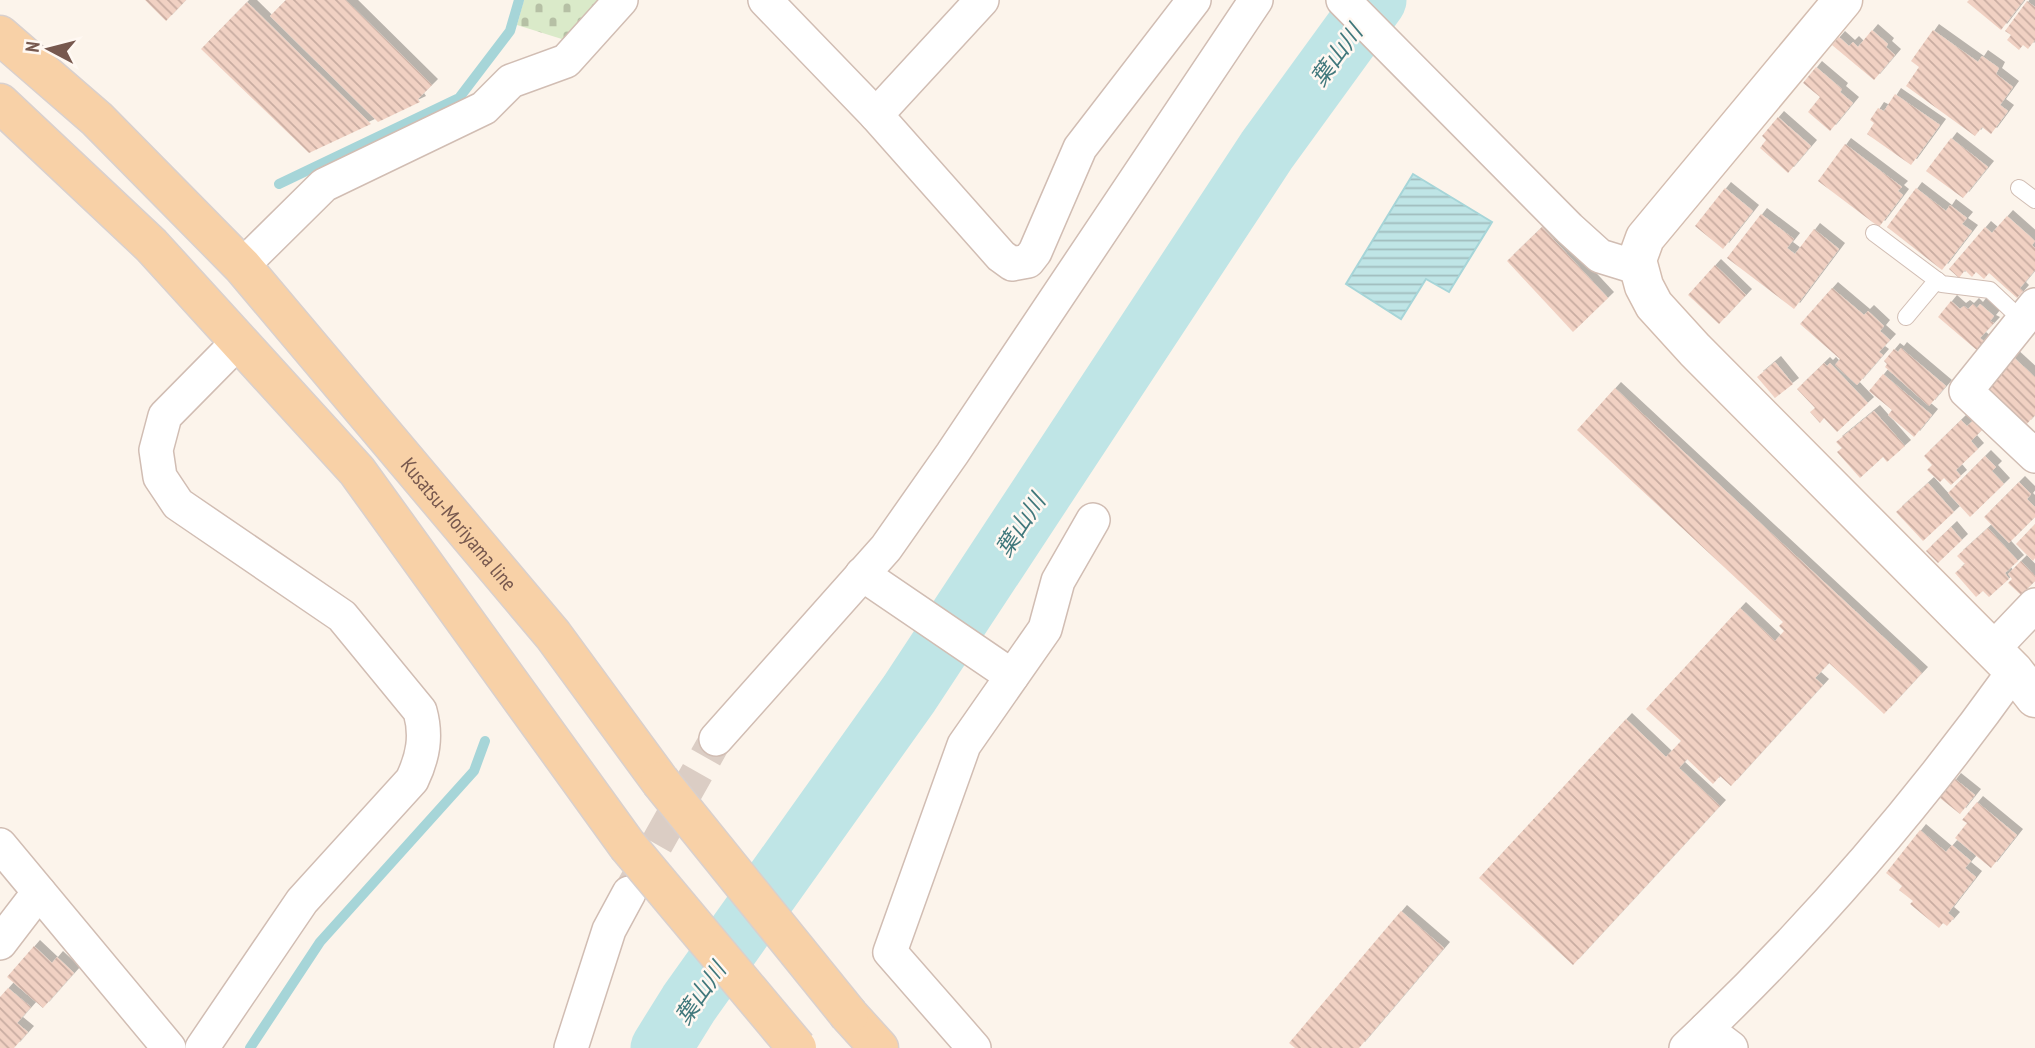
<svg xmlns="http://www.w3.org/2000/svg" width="2035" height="1048" font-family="'PT Sans Narrow','Noto Sans JP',sans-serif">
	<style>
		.cemetery { fill: url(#cemetery-stones) }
		.water { fill: url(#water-rules); stroke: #a6d5d8; stroke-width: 2 }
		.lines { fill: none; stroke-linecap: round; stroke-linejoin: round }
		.stream { stroke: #a6d5d8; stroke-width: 10 }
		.river { stroke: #bfe5e6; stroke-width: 61 }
		.building { fill: url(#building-back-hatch); filter: url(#shadow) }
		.street-tunnel { stroke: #dbcdc4; stroke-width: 33; stroke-dasharray: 33 17; stroke-linecap: butt }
		.lane-casing { stroke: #d1bdb3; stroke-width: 18 }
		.street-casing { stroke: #d1bdb3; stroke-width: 36 }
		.secondary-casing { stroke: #d4bdb0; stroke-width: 41 }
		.primary-casing { stroke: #d9d0cd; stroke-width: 41 }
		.lane { stroke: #fff; stroke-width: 16 }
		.street { stroke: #fff; stroke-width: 33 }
		.secondary { stroke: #fff; stroke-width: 38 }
		.primary { stroke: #f8d1a7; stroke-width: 38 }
		.primary-bridge-casing { stroke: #d9d0cd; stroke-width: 41; stroke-linecap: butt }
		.primary-bridge { stroke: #f8d1a7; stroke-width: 38 }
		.labels { text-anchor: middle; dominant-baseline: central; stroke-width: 5; stroke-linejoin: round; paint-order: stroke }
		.street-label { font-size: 21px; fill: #77584e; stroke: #fff8f2 }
		.water-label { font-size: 23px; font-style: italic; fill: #41787c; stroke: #fff8f2 }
	</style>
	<defs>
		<pattern id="cemetery-stones" width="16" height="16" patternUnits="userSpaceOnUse" patternTransform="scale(1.75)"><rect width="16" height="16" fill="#daeac9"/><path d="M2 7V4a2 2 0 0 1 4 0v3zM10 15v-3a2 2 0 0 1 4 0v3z" fill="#b6c0a5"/></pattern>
		<pattern id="water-rules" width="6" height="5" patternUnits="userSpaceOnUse" patternTransform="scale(1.75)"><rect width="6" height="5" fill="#bfe5e6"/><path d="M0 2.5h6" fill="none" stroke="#a0bcbd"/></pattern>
		<pattern id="building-back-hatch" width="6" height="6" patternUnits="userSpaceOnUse" patternTransform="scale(1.75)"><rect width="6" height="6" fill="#f1d1c3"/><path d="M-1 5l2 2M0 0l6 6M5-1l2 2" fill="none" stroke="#c8aca1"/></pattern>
		<filter id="shadow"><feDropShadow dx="6" dy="-6" stdDeviation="0" flood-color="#0004"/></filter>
	</defs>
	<rect width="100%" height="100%" fill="#fcf4eb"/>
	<polygon class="cemetery" points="524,0 601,0 565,40 517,25"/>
	<polygon class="water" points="1413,174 1492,222 1449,292 1426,279 1401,319 1346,284"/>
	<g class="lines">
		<g class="stream">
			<polyline points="279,184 459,98 510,31 519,0"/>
			<polyline points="250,1048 320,942 474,771 485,741"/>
		</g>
		<polyline class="river" points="661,1048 689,1003 909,694 1267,150 1376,0"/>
	</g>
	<g class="building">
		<polygon points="145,0 186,0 166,21"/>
		<polygon points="286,0 346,0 432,85 418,99 420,102 378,122 270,16"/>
		<polygon points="1969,0 2024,0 2001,30 1967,2"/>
		<polygon points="2027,1 2035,7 2035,40 2028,49 2023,45 2019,50 2007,40 2011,35 2005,31"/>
		<polygon points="247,2 371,124 309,153 201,49"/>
		<polygon points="1872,30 1888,44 1886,47 1895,55 1874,80 1832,45 1839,37 1849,46 1853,42 1858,47"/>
		<polygon points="1933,30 1978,62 1982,56 1999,68 1996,74 2013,87 2000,105 2008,111 1991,134 1982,127 1975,136 1906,86 1919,67 1911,61"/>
		<polygon points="1816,67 1842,89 1840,92 1853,103 1830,131 1808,112 1820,97 1803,83"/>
		<polygon points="1895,94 1940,125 1911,165 1867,134 1874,123 1870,120 1878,108 1884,111"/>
		<polygon points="1778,117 1811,146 1788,173 1760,148 1766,140 1762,136"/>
		<polygon points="1951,138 1988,167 1963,198 1926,171"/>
		<polygon points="1845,144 1902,187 1898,191 1903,195 1879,227 1818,181"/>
		<polygon points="1725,188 1753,211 1723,249 1695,226"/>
		<polygon points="1916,188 1946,211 1950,205 1967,218 1962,224 1972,231 1942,270 1887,227"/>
		<polygon points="1761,214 1794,239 1787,248 1795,254 1814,229 1839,249 1794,309 1727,258"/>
		<polygon points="2007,216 2035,241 2032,245 2035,248 2035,270 2020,288 2023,291 2017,298 1989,273 1984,279 1976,272 1972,277 1965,270 1959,278 1949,269 1985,227 1992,233"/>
		<polygon points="1542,227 1608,298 1573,332 1507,261"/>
		<polygon points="1715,265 1746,295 1719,324 1688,295"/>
		<polygon points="1832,288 1864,315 1868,311 1884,326 1880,331 1890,340 1879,352 1883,355 1857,385 1835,365 1840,359 1800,324"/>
		<polygon points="1951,301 1960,309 1964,306 1968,309 1973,304 1977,308 1980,304 1994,316 1990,321 1994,323 1980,338 1986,343 1979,352 1938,317"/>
		<polygon points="1901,348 1946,386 1929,406 1885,367 1887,364 1884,361 1894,349 1898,352"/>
		<polygon points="2010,354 2035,377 2035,415 2025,426 1981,387"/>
		<polygon points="1775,362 1793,384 1775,398 1757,377"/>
		<polygon points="1824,363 1827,366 1830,363 1868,403 1837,432 1824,418 1820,423 1810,412 1815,408 1797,389"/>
		<polygon points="1883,374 1932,415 1914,437 1888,415 1892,410 1869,391"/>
		<polygon points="1615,388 1922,673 1884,714 1829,663 1815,678 1823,685 1731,786 1720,776 1713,784 1687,759 1679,768 1720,806 1573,965 1479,878 1626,719 1666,757 1681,741 1646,709 1740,608 1775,641 1784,631 1779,626 1783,622 1577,430"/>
		<polygon points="1874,411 1905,446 1887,462 1883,457 1860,478 1837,452 1842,448 1836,442"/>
		<polygon points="1961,420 1967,426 1974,420 1983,429 1971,441 1978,449 1956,470 1961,476 1951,485 1944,478 1940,482 1927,470 1932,465 1924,456"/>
		<polygon points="1985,456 1996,467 1992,471 2004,484 1970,517 1948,493"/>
		<polygon points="2019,482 2031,494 2027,499 2035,507 2035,517 2009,543 1984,517"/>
		<polygon points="1928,483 1954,512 1923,541 1896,512"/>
		<polygon points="2035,524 2035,558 2033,561 2016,544"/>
		<polygon points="1951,527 1962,540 1938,563 1926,551"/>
		<polygon points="1988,528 2018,561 2005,573 2009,579 1989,597 1983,591 1976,597 1955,573 1965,564 1957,556"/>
		<polygon points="2021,561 2035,576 2035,581 2021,595 2008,583 2012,579 2008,574"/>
		<polygon points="1955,779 1975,795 1960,814 1940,798"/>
		<polygon points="1977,802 2017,835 1991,868 1955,838 1967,823 1962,820"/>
		<polygon points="1920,830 1946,852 1952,845 1971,861 1965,868 1976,877 1948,913 1954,918 1947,926 1943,923 1939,928 1910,904 1913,901 1899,890 1902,886 1886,873"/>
		<polygon points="1401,911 1444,948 1359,1048 1295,1048 1289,1043"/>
		<polygon points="34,946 52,963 57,957 74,973 43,1008 7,977"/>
		<polygon points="8,988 31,1007 17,1023 28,1032 14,1048 0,1048 0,997"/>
	</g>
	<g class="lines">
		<polyline class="street-tunnel" points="632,888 716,739"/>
		<g class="lane-casing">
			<g id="lane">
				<polyline points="2019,188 2035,200"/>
				<polyline points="1874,233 1942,284 1990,290 2022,320"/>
				<polyline points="1906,317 1937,280"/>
			</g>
		</g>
		<g class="street-casing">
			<g id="street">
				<polyline points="765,0 876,115 1001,256 1012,264 1028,261 1035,252 1080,148 1194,0"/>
				<polyline points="1343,0 1569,228 1600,256 1639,268"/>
				<polyline points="876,115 982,0"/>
				<polyline points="242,266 324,185 484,108 511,81 566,61 621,0"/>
				<polyline points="2035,305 1966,391 2035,456"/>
				<polyline points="862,574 1012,676"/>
				<polyline points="1992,650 2035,605"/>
				<polyline points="716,739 886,548 952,454 1256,0"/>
				<polyline points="0,845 169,1048"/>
				<polyline points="0,943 39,892"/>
				<polyline points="1706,1029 1731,1048"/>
				<path d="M 202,1048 L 302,901 L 412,780 C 423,757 427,736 420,711 L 342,616 L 178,504 L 160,477 L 156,450 L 165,416 L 239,341"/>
				<polyline points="571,1048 609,930 629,893"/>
				<polyline points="974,1048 890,952 964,745 1045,629 1058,581 1093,520"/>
				<path d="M 1686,1048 C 1809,932 1916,808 2014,671"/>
			</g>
		</g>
		<g class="secondary-casing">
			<polyline id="secondary" points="1843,0 1645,238 1637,260 1644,286 1654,305 1695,350 2014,671 2035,698"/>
		</g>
		<g class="primary-casing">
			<g id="primary">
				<path id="s1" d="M 0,35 L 97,119 L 242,266 L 553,635 L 660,781"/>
				<polyline points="0,103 151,245 357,471 627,845"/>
				<polyline points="849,1015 879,1048"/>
			</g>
		</g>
		<use href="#lane" class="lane"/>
		<use href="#street" class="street"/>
		<use href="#secondary" class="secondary"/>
		<use href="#primary" class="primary"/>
		<g class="primary-bridge-casing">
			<g id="primary-bridge">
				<polyline points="660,781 849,1015"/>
				<polyline points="627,845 797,1048"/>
			</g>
		</g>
		<use href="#primary-bridge" class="primary-bridge"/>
	</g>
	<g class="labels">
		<g class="street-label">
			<text stroke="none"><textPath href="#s1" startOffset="672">Kusatsu-Moriyama line</textPath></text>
		</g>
		<g class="water-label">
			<text transform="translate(1336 55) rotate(-54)">葉山川</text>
			<text transform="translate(1020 525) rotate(-57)">葉山川</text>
			<text transform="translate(700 993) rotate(-55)">葉山川</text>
		</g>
	</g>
	<g transform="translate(49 49) rotate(277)" stroke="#fff8f2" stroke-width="5" paint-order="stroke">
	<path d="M0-5L12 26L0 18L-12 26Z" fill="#77584e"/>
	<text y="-10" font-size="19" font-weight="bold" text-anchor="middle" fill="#77584e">N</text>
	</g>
</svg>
